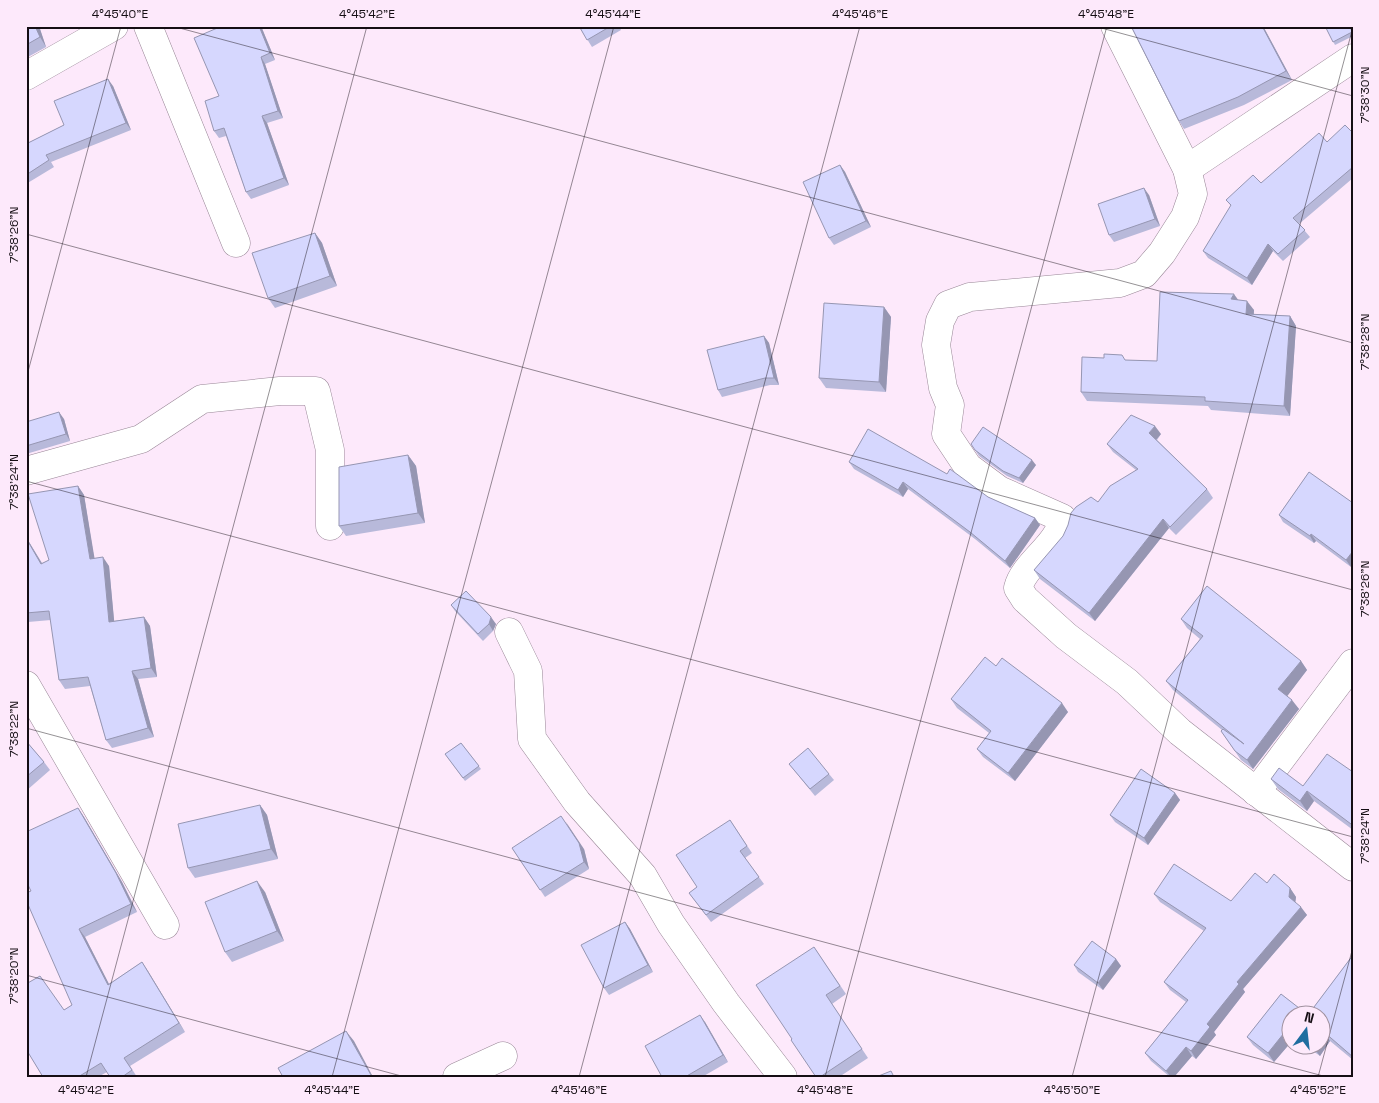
<svg xmlns="http://www.w3.org/2000/svg" width="1379" height="1103" font-family="'Space Grotesk',sans-serif">
	<style>
		.lines { fill: none; stroke-linecap: round; stroke-linejoin: round }
		.minor-casing { stroke: #998797; stroke-width: 29 }
		.minor { stroke: #fff; stroke-width: 28 }
		.wall { fill: #b8b9da }
		.shaded-wall { fill: #9696b2 }
		.building { fill: #d6d7fe; stroke: #9696b2 }
		.ticks { fill: none; stroke: #150e14; stroke-width: 1; stroke-opacity: 0.45 }
		.neatline { fill: none; stroke: #150e14; stroke-width: 2 }
		.ticks-label { font-size: 12px; text-anchor: middle; fill: #150e14 }
	</style>
	<rect width="100%" height="100%" fill="#fde9fb"/>
	<g class="lines">
		<g class="minor-casing">
			<g id="minor">
				<polyline points="148,26 236,243"/>
				<path d="M 1115,26 L 1187,169 L 1193,194 L 1185,217 L 1162,253 L 1144,274 L 1120,283 L 970,297 L 948,305 L 940,321 L 936,345 L 943,388 L 950,405 L 946,434 L 968,467 L 999,490 L 1062,518 C 1062,543 1024,563 1018,588 L 1025,599 L 1066,636 L 1127,682 L 1180,732 L 1353,867"/>
				<polyline points="26,76 114,26"/>
				<polyline points="1187,169 1353,58"/>
				<polyline points="26,471 141,439 202,399 280,391 316,391 330,450 330,526"/>
				<polyline points="509,632 528,671 532,739 577,802 643,876 671,924 726,1003 783,1077"/>
				<polyline points="26,685 165,925"/>
				<polyline points="1256,792 1353,663"/>
				<polyline points="457,1077 503,1056"/>
			</g>
		</g>
		<use href="#minor" class="minor"/>
	</g>
	<g class="wall">
		<polygon points="26,26 39,26 46,47 26,58"/>
		<polygon points="222,26 261,26 275,60 265,64 283,118 267,123 289,185 251,199 246,192 226,136 219,138 214,131 219,96"/>
		<polygon points="579,26 619,26 621,30 592,47"/>
		<polygon points="1131,26 1263,26 1292,80 1244,105 1184,129 1179,121"/>
		<polygon points="1325,26 1350,26 1353,31 1353,36 1335,45"/>
		<polygon points="113,86 131,130 51,162 54,167 26,184 26,144 64,125"/>
		<polygon points="1353,133 1353,178 1299,224 1310,237 1283,261 1273,251 1252,285 1208,258 1203,251 1231,206 1226,200 1261,183 1327,142"/>
		<polygon points="840,165 845,172 871,227 834,245 829,238"/>
		<polygon points="1149,195 1160,226 1114,242 1109,235"/>
		<polygon points="315,233 322,243 337,286 275,308 268,298"/>
		<polygon points="1238,300 1254,310 1254,314 1290,316 1296,326 1290,416 1211,410 1208,406 1087,401 1081,392 1126,360 1157,361"/>
		<polygon points="884,307 891,317 886,392 826,388 819,378"/>
		<polygon points="764,336 769,343 779,385 770,385 722,397 718,390"/>
		<polygon points="64,419 70,441 26,454 26,422"/>
		<polygon points="1161,434 1157,440 1207,489 1213,498 1176,535 1169,528 1095,621 1040,579 1034,570 1136,470 1113,452 1107,444"/>
		<polygon points="971,444 1036,465 1023,483 1007,476 979,456"/>
		<polygon points="408,455 416,466 425,523 346,536 339,526"/>
		<polygon points="849,462 988,497 1035,518 1040,525 1010,568 975,539 908,489 903,497 854,469"/>
		<polygon points="1309,472 1351,567 1316,541 1314,543 1283,522 1279,515"/>
		<polygon points="78,486 84,495 94,558 109,566 114,621 144,617 150,626 157,677 138,679 154,737 112,748 106,740 90,686 65,689 59,680 51,620 28,622 26,620 26,537 42,563 49,560"/>
		<polygon points="451,605 496,624 493,631 483,641 455,611"/>
		<polygon points="1181,619 1301,661 1307,670 1287,696 1299,709 1253,769 1241,760 1221,731 1222,730 1173,690 1166,681 1200,639 1187,628"/>
		<polygon points="996,666 1068,712 1015,781 983,757 977,749 989,733 957,708 951,699"/>
		<polygon points="26,741 44,762 50,770 26,791"/>
		<polygon points="461,743 481,769 465,781 445,754"/>
		<polygon points="789,764 829,774 834,780 815,796"/>
		<polygon points="1353,772 1353,830 1314,801 1307,811 1278,789 1271,779 1303,786"/>
		<polygon points="1175,793 1180,800 1148,845 1115,822 1110,815"/>
		<polygon points="260,805 267,815 278,859 195,878 188,868"/>
		<polygon points="78,808 84,817 122,882 137,912 85,937 109,984 142,962 185,1032 130,1066 137,1077 110,1077 107,1072 98,1077 43,1077 28,1052 26,1054 26,984 64,1010 72,1005 31,891"/>
		<polygon points="730,820 752,853 745,858 764,884 711,922 689,893 697,887"/>
		<polygon points="512,848 584,849 589,869 545,897"/>
		<polygon points="1267,883 1290,888 1296,897 1295,902 1307,915 1243,989 1245,992 1214,1032 1216,1035 1196,1059 1192,1056 1174,1077 1170,1077 1151,1061 1145,1053 1186,1002 1170,990 1164,982 1204,931 1160,902 1154,894 1231,901"/>
		<polygon points="265,892 284,941 232,962 225,952"/>
		<polygon points="625,922 630,929 653,972 609,995 604,988"/>
		<polygon points="814,947 846,994 832,1004 868,1058 839,1077 816,1077 792,1039"/>
		<polygon points="1353,955 1353,1060 1330,1041 1320,1056 1306,1046 1322,1046 1322,1016 1292,1016 1292,1041 1274,1062 1253,1045 1247,1037 1281,994 1308,1015"/>
		<polygon points="1116,959 1121,966 1103,990 1078,972 1074,965"/>
		<polygon points="705,1022 728,1062 702,1077 662,1077"/>
	</g>
	<g class="shaded-wall">
		<polygon points="35,26 39,26 46,47 40,37"/>
		<polygon points="259,26 261,26 275,60 270,53"/>
		<polygon points="1262,26 1263,26 1292,80 1286,71"/>
		<polygon points="261,57 265,64 283,118 278,111"/>
		<polygon points="108,79 113,86 131,130 126,123"/>
		<polygon points="262,116 267,123 289,185 284,178"/>
		<polygon points="840,165 845,172 871,227 866,221"/>
		<polygon points="1144,188 1149,195 1160,226 1155,219"/>
		<polygon points="315,233 322,243 337,286 330,276"/>
		<polygon points="1268,244 1273,251 1252,285 1247,278"/>
		<polygon points="1234,294 1241,304 1231,299"/>
		<polygon points="1247,301 1254,310 1253,323 1246,314"/>
		<polygon points="884,307 891,317 886,392 879,382"/>
		<polygon points="1290,316 1296,326 1290,416 1284,406"/>
		<polygon points="764,336 769,343 779,385 774,378"/>
		<polygon points="59,412 64,419 70,441 66,434"/>
		<polygon points="1155,426 1161,434 1155,441 1149,433"/>
		<polygon points="408,455 416,466 425,523 418,513"/>
		<polygon points="1032,460 1036,465 1023,483 1019,478"/>
		<polygon points="903,482 908,489 903,497 898,490"/>
		<polygon points="78,486 84,495 96,567 90,559"/>
		<polygon points="1035,518 1040,525 1010,568 1005,561"/>
		<polygon points="1163,519 1169,528 1095,621 1089,613"/>
		<polygon points="1311,534 1316,541 1314,543 1310,536"/>
		<polygon points="26,537 47,572 41,564 26,538"/>
		<polygon points="1353,551 1353,564 1351,567 1346,560"/>
		<polygon points="103,557 109,566 115,630 109,622"/>
		<polygon points="144,617 150,626 157,677 151,668"/>
		<polygon points="491,617 496,624 493,631 489,624"/>
		<polygon points="1301,661 1307,670 1285,699 1278,689"/>
		<polygon points="132,671 138,679 154,737 148,728"/>
		<polygon points="1292,700 1299,709 1253,769 1247,760"/>
		<polygon points="1062,703 1068,712 1015,781 1008,773"/>
		<polygon points="1307,791 1314,801 1307,811 1300,801"/>
		<polygon points="1175,793 1180,800 1148,845 1144,838"/>
		<polygon points="260,805 267,815 278,859 271,849"/>
		<polygon points="78,808 84,817 122,882 137,912 131,904"/>
		<polygon points="566,822 584,849 589,869 584,862"/>
		<polygon points="257,881 265,892 284,941 277,931"/>
		<polygon points="1290,888 1296,897 1295,905 1289,897"/>
		<polygon points="1301,907 1307,915 1243,989 1245,992 1214,1032 1216,1035 1196,1059 1191,1051 1207,1024 1237,982"/>
		<polygon points="625,922 630,929 653,972 648,965"/>
		<polygon points="79,929 85,937 114,994 108,985"/>
		<polygon points="1116,959 1121,966 1103,990 1098,983"/>
		<polygon points="142,962 148,971 185,1032 179,1023"/>
		<polygon points="700,1015 705,1022 728,1062 723,1055"/>
		<polygon points="1288,1028 1292,1033 1292,1041 1274,1062 1268,1053"/>
		<polygon points="346,1031 354,1041 373,1077 372,1077 371,1075"/>
		<polygon points="1324,1032 1330,1041 1320,1056 1313,1047 1314,1046 1322,1046 1322,1036"/>
		<polygon points="1186,1047 1192,1056 1174,1077 1171,1077 1166,1071"/>
	</g>
	<g class="building">
		<polygon points="26,26 35,26 40,37 26,45"/>
		<polygon points="222,26 259,26 270,53 261,57 278,111 262,116 284,178 246,192 224,128 214,131 205,101 219,96 194,38"/>
		<polygon points="579,26 611,26 587,40"/>
		<polygon points="1131,26 1262,26 1286,71 1238,97 1179,121"/>
		<polygon points="1325,26 1350,26 1352,32 1333,42"/>
		<polygon points="108,79 126,123 46,155 49,160 26,175 26,144 64,125 54,101"/>
		<polygon points="1345,125 1353,133 1353,167 1293,218 1305,230 1278,254 1268,244 1247,278 1203,251 1231,205 1226,200 1253,175 1261,183 1319,133 1327,142"/>
		<polygon points="840,165 866,221 829,238 803,182"/>
		<polygon points="1144,188 1155,219 1109,235 1098,204"/>
		<polygon points="315,233 330,276 268,298 252,253"/>
		<polygon points="1160,292 1234,294 1231,299 1247,301 1246,314 1290,316 1284,406 1205,401 1205,397 1081,392 1082,357 1104,358 1104,354 1122,355 1125,360 1157,361"/>
		<polygon points="824,303 884,307 879,382 819,378"/>
		<polygon points="764,336 774,378 765,378 718,390 707,350"/>
		<polygon points="59,412 66,434 26,446 26,422"/>
		<polygon points="1131,415 1155,426 1149,433 1207,489 1170,527 1163,519 1089,613 1034,570 1063,536 1068,525 1071,513 1076,507 1091,497 1098,502 1110,486 1138,469 1107,444"/>
		<polygon points="983,427 1032,460 1019,478 1003,471 975,450 971,444"/>
		<polygon points="868,429 947,474 950,469 988,497 1035,518 1005,561 970,532 903,482 898,490 849,462"/>
		<polygon points="408,455 418,513 339,526 339,467"/>
		<polygon points="1309,472 1353,503 1353,551 1346,560 1311,534 1310,536 1279,515"/>
		<polygon points="78,486 90,559 103,557 109,622 144,617 151,668 132,671 148,728 106,740 88,677 59,680 49,611 26,613 26,538 41,564 49,560 28,494"/>
		<polygon points="1207,586 1301,661 1278,689 1292,700 1247,760 1235,751 1221,731 1223,729 1244,744 1166,681 1203,636 1181,619"/>
		<polygon points="466,591 491,617 489,624 478,634 451,605"/>
		<polygon points="985,657 996,666 1002,658 1062,703 1008,773 977,749 991,731 951,699"/>
		<polygon points="26,741 44,762 26,777"/>
		<polygon points="461,743 479,766 463,778 445,754"/>
		<polygon points="808,748 829,774 810,789 789,764"/>
		<polygon points="1327,754 1353,772 1353,822 1351,824 1307,791 1300,801 1271,779 1279,768 1303,786"/>
		<polygon points="1141,769 1175,793 1144,838 1110,815"/>
		<polygon points="260,805 271,849 188,868 178,824"/>
		<polygon points="78,808 116,873 131,904 79,929 108,985 142,962 179,1023 124,1058 132,1070 122,1077 110,1077 101,1063 78,1077 43,1077 26,1049 26,984 40,976 64,1010 72,1005 26,900 26,893 31,891 26,881 26,832"/>
		<polygon points="561,816 579,843 584,862 540,890 512,848"/>
		<polygon points="730,820 747,846 740,851 759,877 706,915 689,893 697,887 676,855"/>
		<polygon points="1174,864 1231,901 1255,873 1267,883 1274,874 1290,888 1289,897 1301,907 1237,982 1239,984 1207,1024 1210,1027 1191,1051 1186,1047 1166,1071 1145,1053 1188,1000 1164,982 1206,928 1154,894"/>
		<polygon points="257,881 277,931 225,952 205,902"/>
		<polygon points="625,922 648,965 604,988 581,945"/>
		<polygon points="1092,941 1116,959 1098,983 1074,965"/>
		<polygon points="814,947 840,986 826,995 862,1049 820,1077 816,1077 791,1040 792,1039 756,985"/>
		<polygon points="1353,955 1353,1057 1324,1032 1322,1036 1322,1016 1292,1016 1292,1031 1288,1028 1268,1053 1247,1037 1281,994 1308,1015"/>
		<polygon points="700,1015 723,1055 685,1077 662,1077 645,1046"/>
		<polygon points="346,1031 371,1075 368,1077 283,1077 278,1068"/>
		<polygon points="891,1071 894,1077 876,1077"/>
	</g>
	<path class="ticks" d="M 172,26 L 1353,343M 1094,26 L 1353,96M 26,234 L 1353,590M 26,379 L 121,26M 26,481 L 1353,837M 26,728 L 1327,1077M 26,975 L 405,1077M 86,1077 L 367,26M 332,1077 L 614,26M 579,1077 L 860,26M 825,1077 L 1107,26M 1072,1077 L 1353,27M 1318,1077 L 1353,947"/>
	<rect width="1379" height="1103" fill="none" stroke="#fde9fb" stroke-width="55"/>
	<g transform="translate(1306 1030) rotate(15)"><circle r="24" fill="#fde9fb" stroke="#a0919f"/>
	<path d="M0-4L9 19L0 12L-9 19Z" fill="#1f6da0"/>
	<text y="-8" font-size="14" font-weight="bold" text-anchor="middle" fill="#150e14">N</text>
	</g>
	<rect x="28" y="28" width="1324" height="1048" class="neatline"/>
	<g class="ticks-label">
		<text x="120" y="18">4°45'40"E</text>
		<text x="367" y="18">4°45'42"E</text>
		<text x="613" y="18">4°45'44"E</text>
		<text x="860" y="18">4°45'46"E</text>
		<text x="1106" y="18">4°45'48"E</text>
		<text transform="translate(1365 95) rotate(-90)" y="4">7°38'30"N</text>
		<text transform="translate(14 235) rotate(-90)" y="4">7°38'26"N</text>
		<text transform="translate(1365 342) rotate(-90)" y="4">7°38'28"N</text>
		<text transform="translate(14 482) rotate(-90)" y="4">7°38'24"N</text>
		<text transform="translate(1365 589) rotate(-90)" y="4">7°38'26"N</text>
		<text transform="translate(14 729) rotate(-90)" y="4">7°38'22"N</text>
		<text transform="translate(1365 836) rotate(-90)" y="4">7°38'24"N</text>
		<text transform="translate(14 976) rotate(-90)" y="4">7°38'20"N</text>
		<text x="86" y="1094">4°45'42"E</text>
		<text x="332" y="1094">4°45'44"E</text>
		<text x="579" y="1094">4°45'46"E</text>
		<text x="825" y="1094">4°45'48"E</text>
		<text x="1072" y="1094">4°45'50"E</text>
		<text x="1318" y="1094">4°45'52"E</text>
	</g>
</svg>
